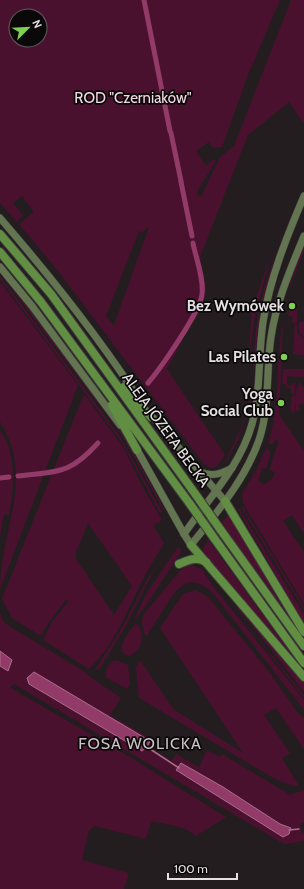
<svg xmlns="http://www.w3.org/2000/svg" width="304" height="889" font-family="Cabin,sans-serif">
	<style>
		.green { fill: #4a112f; fill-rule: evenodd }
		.water { fill: #933b68; stroke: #ac6d8d }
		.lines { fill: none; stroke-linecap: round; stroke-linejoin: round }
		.stream { stroke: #ac6d8d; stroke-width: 1.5 }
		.canal { stroke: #933b68; stroke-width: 5 }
		.secondary-casing { stroke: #3d383a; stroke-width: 8 }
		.primary-casing { stroke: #3d383a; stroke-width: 10 }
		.secondary { stroke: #627450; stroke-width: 7 }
		.primary { stroke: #618e42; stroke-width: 8 }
		.primary-bridge-casing { stroke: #3d383a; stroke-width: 10; stroke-linecap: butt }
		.primary-bridge { stroke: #618e42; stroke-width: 8 }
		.poi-dot { fill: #7fd052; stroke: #0b0809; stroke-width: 1.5 }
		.labels { text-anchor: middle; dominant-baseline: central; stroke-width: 3.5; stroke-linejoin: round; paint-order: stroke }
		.park-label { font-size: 15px; fill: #f3d9e3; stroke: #0b0809 }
		.poi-label { font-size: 15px; font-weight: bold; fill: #e5e1e3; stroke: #0b0809; text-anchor: end }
		.street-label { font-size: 15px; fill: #e5e1e3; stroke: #0b0809 }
		.neighbourhood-label { font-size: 16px; letter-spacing: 1px; fill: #cac2c5; stroke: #0b0809 }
	</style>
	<rect width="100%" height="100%" fill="#231d20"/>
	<g class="green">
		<path d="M 0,0 L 280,0 L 248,75 L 222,147 L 213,148 L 209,142 L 196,151 L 206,166 L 214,159 L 216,161 L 199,188 L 197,194 L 201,197 L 220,157 L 234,146 L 291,0 L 304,0 L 304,124 L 289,102 L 248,135 L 200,257 L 206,289 L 204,299 L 167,369 L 225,455 L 216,467 L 211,468 L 204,464 L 58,271 L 19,224 L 34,212 L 22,196 L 13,203 L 23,215 L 17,222 L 0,203 ZM 16,16 L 40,16 L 40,40 L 16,40 ZM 149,227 L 114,325 L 113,325 L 106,316 L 139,231 L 141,233 Z"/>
		<path d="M 290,218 L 292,219 L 272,271 L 259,320 L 251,400 L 238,440 L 226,462 L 225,461 C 236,441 246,419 251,396 C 255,372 253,347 257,323 C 263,286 277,252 290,218 Z"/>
		<polygon points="304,247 304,251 290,286 289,281"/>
		<polygon points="272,253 255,314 248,365 252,309"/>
		<polygon points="0,270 124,435 165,510 164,511 122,435 0,273"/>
		<polygon points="0,276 119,435 162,512 160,513 121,441 0,279"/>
		<path d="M 0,282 L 78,385 L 0,589 C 0,532 36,477 0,422 Z"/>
		<polygon points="290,307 297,310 297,323 292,323 293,317 288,315"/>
		<path d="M 283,322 L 279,414 L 304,451 L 304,533 L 292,515 L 283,521 L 304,552 L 304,604 L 243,503 L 242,494 L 256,471 L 266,448 L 270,451 L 270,455 L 266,469 L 262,468 L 258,481 L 265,484 L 273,478 L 275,472 L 269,470 L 279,441 L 276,439 L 273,444 L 268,444 C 281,405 275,363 283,322 Z"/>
		<polygon points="299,322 304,322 304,337 299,332"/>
		<polygon points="295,324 297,324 298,333 304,338 304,355 293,354"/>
		<polygon points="283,369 304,369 304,377 287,376 287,386 291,386 292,383 295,383 295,394 291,394 291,388 286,387 286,384 282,384"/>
		<path d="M 299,383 L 302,383 L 302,387 L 304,387 L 304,403 L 302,404 L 304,406 L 301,404 L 297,406 L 301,409 L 297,412 C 294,405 295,389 299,383 Z"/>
		<path d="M 84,394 L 123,447 L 143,488 L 162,520 L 153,526 L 164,543 C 158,554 151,564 145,575 C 129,606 115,645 89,669 L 43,640 L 52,622 L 68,602 L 66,599 C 58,612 47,622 41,636 L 12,618 L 2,599 ZM 88,523 L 132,586 L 114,615 L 76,559 L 76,552 Z"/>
		<polygon points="292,395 295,395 295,411 293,413 290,409"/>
		<path d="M 0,430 C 17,453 14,488 9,515 L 4,514 L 0,537 Z"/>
		<polygon points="241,507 244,507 246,512 304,607 304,610"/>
		<polygon points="239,508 304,614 304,625 238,509"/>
		<polygon points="229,515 301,635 227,531 222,522"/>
		<polygon points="208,540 304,671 202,551"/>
		<polygon points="178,547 182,550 145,607 134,620 146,594"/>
		<path d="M 191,563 L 193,566 L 202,569 L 212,585 L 304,700 L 304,710 L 212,592 C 189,572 178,586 165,607 C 159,617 152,626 147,636 L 145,635 L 142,623 L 143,615 L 184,566 Z"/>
		<polygon points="155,568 124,629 100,668 95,670 123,626 148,578"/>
		<polygon points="196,590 208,597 270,673 297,712 304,718 304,749 276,708 264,715 290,753 282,758 299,786 293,786 275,779 139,698 136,668 140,660 173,709 243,753 160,628 183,594"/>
		<polygon points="239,607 304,682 304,692 247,619 237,609"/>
		<polygon points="235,610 304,695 304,698"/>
		<path d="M 0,613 L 4,622 L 9,626 L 87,673 L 86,674 L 121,698 L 110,715 L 153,740 L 151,748 L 171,761 L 176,754 L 199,767 L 207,750 L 220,757 L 222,754 L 287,793 L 290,795 L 304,790 L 304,822 L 300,824 L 302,833 L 304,833 L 304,841 L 284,844 L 14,684 L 10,687 L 21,694 L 123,753 L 226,817 L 196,836 C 187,826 164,824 151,821 L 146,839 L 95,826 L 89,830 L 82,860 L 129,873 L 124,889 L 0,889 L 0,666 L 8,670 L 12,660 L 0,651 ZM 34,672 L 150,741 L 147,747 L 142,751 L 29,684 ZM 181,763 L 223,787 L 280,824 L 291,828 L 283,836 L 176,770 Z"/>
		<path d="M 136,623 C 146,633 143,651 129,656 C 112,651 130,631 136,623 Z"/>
		<path d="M 115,660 L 128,665 L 130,685 L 127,689 L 107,678 C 104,671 108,663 115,660 Z"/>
	</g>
	<g class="water">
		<polygon points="0,651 12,660 8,671 0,666"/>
		<polygon points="34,672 150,741 147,747 142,751 29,684 27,678"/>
		<polygon points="181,763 223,787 280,824 291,828 289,834 283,837 176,770"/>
	</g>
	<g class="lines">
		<g class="stream">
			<polyline points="147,747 179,768"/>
			<polyline points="289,830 299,829"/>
		</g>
		<g class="canal">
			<polyline points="144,0 170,131"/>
			<polyline points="171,133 181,181"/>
			<polyline points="181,182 192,236"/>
			<path d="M 148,383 C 160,369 201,311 202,294 C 204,278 196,259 193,243"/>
			<path d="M 18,476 C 58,471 69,475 98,443"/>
			<polyline points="0,478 9,477"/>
		</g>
		<g class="secondary-casing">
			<g id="secondary">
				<path d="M 0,218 C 51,277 100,338 142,404"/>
				<polyline points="0,267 32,306 120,425"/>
				<polyline points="148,412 225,501"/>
				<path d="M 135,446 L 184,534 L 191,545 C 217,512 245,480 259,440 C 270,407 266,371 271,337 C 276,302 291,268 304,236"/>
				<path d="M 200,472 C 212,477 221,474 232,468"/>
				<path d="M 184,534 C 208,499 240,467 252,424 C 261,391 258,356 263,322 C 270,278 287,236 304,196"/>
			</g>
		</g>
		<g class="primary-casing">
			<g id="primary">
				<polyline points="0,234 51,294 196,495"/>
				<polyline points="0,252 41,302 190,504"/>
				<polyline points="124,387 151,417"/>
				<polyline points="112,405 137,450"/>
				<polyline points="225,501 304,632"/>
				<polyline points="220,529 304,646"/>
				<polyline points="214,538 304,663"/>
				<polyline points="191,545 304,677"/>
				<path d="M 179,564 C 188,560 197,556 206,562"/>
			</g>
		</g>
		<use href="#secondary" class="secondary"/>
		<use href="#primary" class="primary"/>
		<g class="primary-bridge-casing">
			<g id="primary-bridge">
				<polyline points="196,495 220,529"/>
				<polyline points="190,504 214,538"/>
			</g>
		</g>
		<use href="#primary-bridge" class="primary-bridge"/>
	</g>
	<g class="poi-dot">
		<circle cx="292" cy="306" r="4"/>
		<circle cx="284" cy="357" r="4"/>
		<circle cx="281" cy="403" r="4"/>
	</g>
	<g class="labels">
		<g class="park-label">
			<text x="133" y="98">ROD "Czerniaków"</text>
		</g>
		<g class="poi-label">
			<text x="284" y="306">Bez Wymówek</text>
			<text x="276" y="357">Las Pilates</text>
			<text x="273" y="394">Yoga<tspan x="273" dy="17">Social Club</tspan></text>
		</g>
		<g class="street-label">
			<text transform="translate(166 430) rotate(54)">ALEJA JÓZEFA BECKA</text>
		</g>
		<g class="neighbourhood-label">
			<text x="140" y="743">FOSA WOLICKA</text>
		</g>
	</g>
	<g transform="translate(28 28) rotate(66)"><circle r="19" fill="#0b0809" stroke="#625f60"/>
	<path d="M0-3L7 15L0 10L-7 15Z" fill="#7fd052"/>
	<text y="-6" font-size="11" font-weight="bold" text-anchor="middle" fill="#e5e1e3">N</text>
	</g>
	<path d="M168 873v6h69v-6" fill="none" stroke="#e5e1e3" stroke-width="2"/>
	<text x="174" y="873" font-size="12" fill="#e5e1e3" stroke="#0b0809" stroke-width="3" paint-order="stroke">100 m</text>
</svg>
